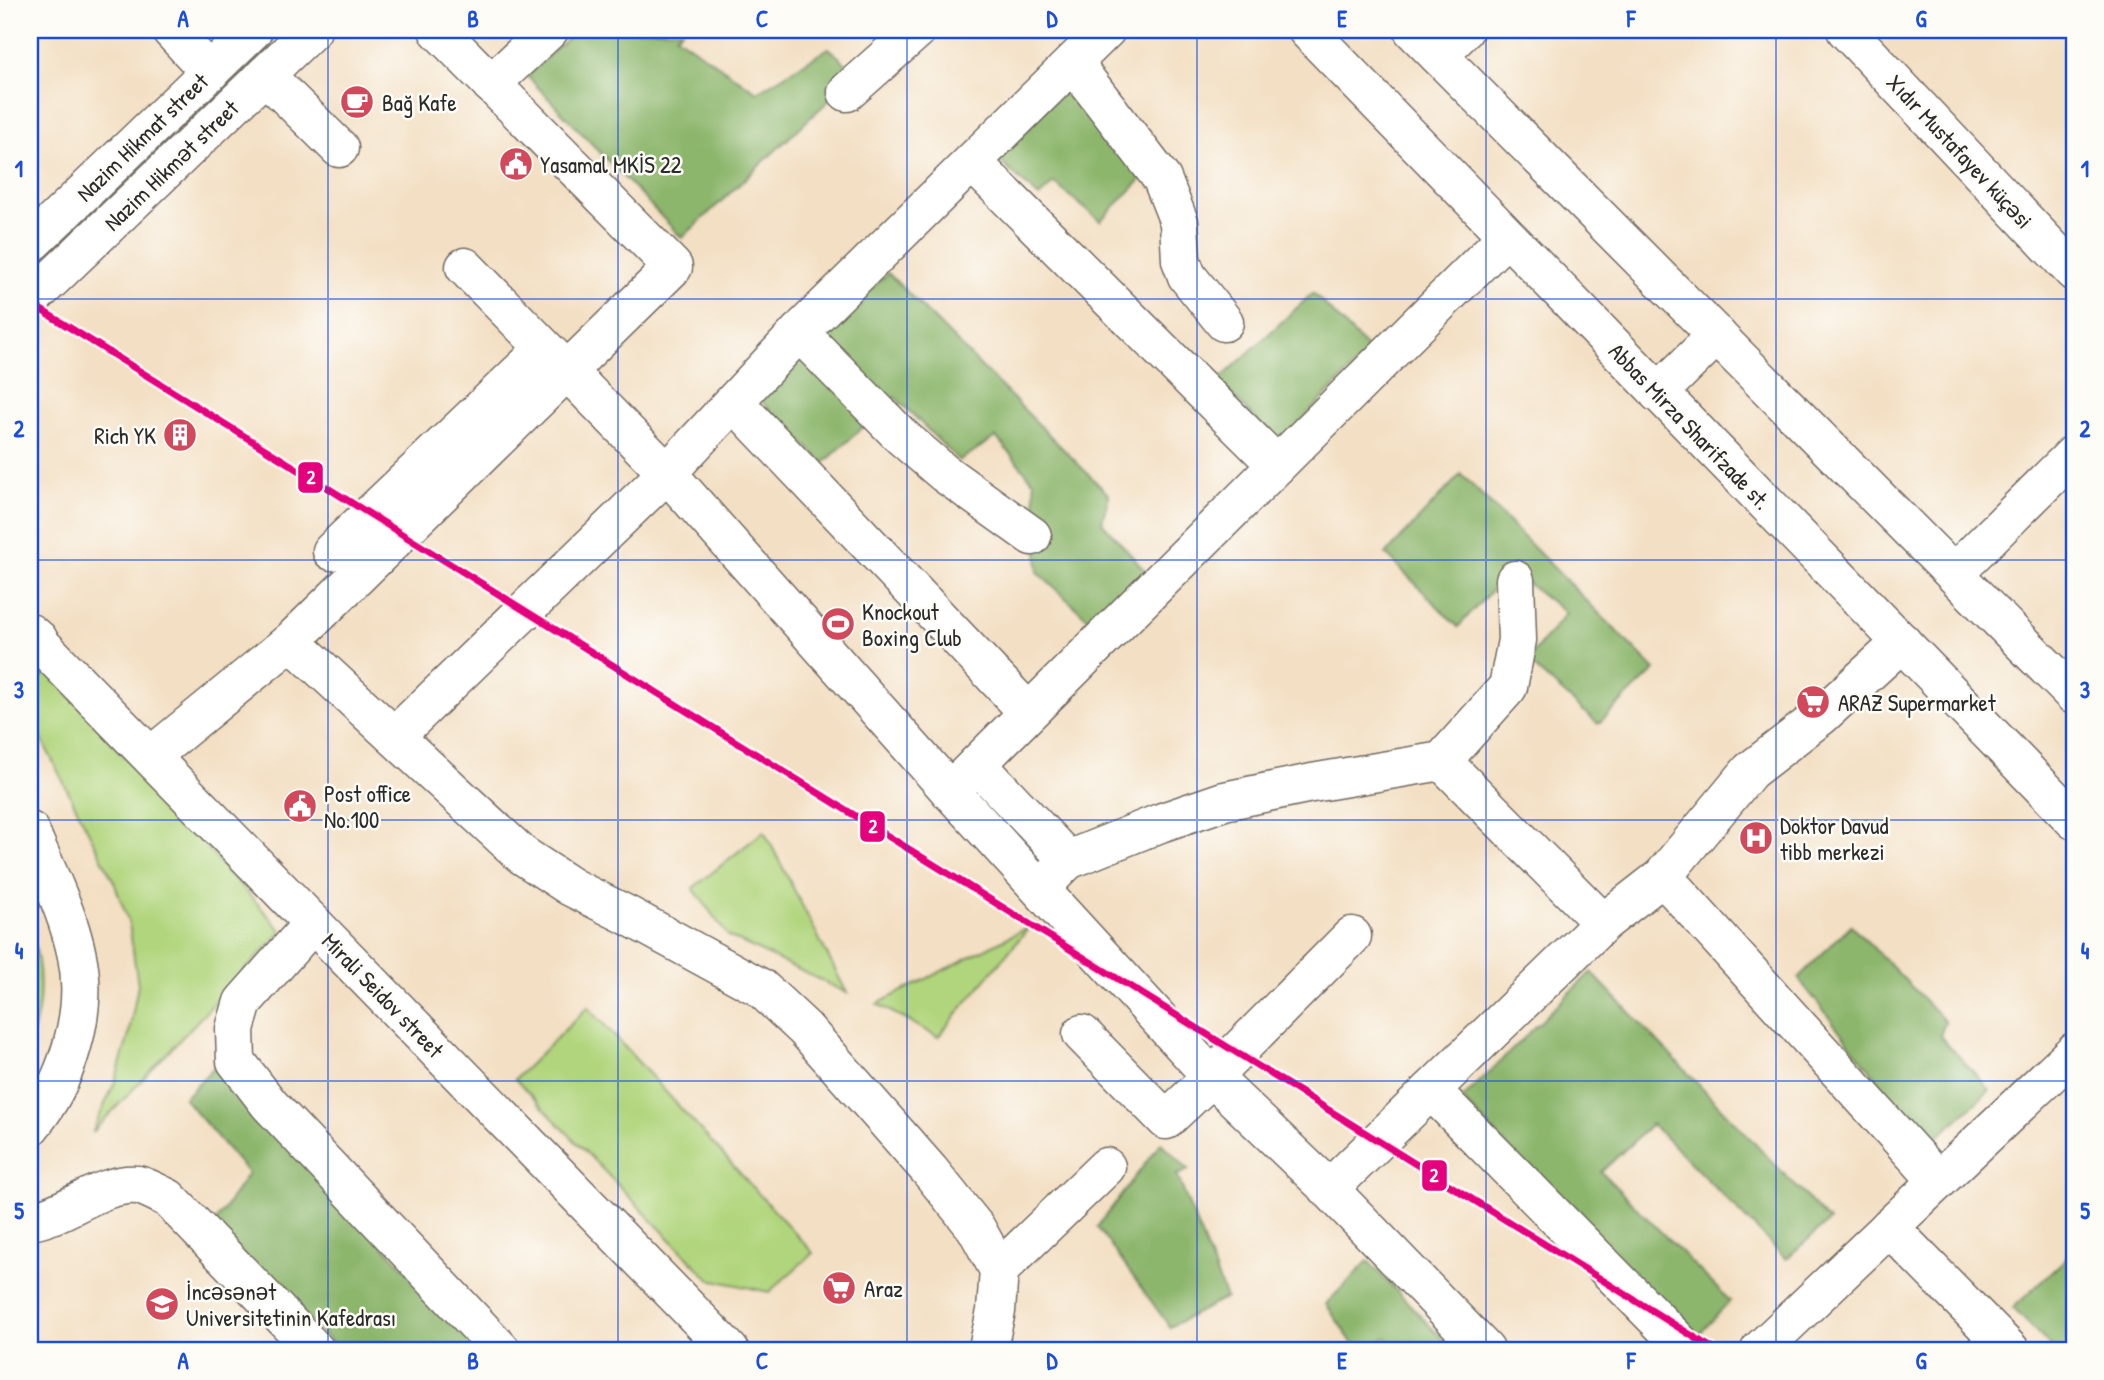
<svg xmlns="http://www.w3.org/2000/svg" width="2104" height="1380" font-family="'Patrick Hand',sans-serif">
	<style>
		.green { fill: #b1d57d; stroke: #6e8054; stroke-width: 2 }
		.forest { fill: #8cb66c; stroke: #5c704c; stroke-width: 2 }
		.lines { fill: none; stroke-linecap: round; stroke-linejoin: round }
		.minor-casing { stroke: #716a60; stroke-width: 41 }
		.major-casing { stroke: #716a60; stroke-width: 41 }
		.minor { stroke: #fff; stroke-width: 38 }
		.major { stroke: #fff; stroke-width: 38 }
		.metro-1-casing { stroke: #fdfcf7; stroke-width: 12 }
		.metro-1 { stroke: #e5007d; stroke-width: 7 }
		.grid { fill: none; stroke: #1d4ed8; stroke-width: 2; stroke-opacity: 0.55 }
		.labels { text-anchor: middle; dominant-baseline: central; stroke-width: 5; stroke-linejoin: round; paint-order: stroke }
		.poi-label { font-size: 23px; fill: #2b2b2b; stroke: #fdfcf7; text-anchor: start }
		.street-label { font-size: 23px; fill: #2b2b2b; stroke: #fdfcf7 }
		.line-badge { stroke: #fdfcf7; stroke-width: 2.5 }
		.badge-label { font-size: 19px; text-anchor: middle; font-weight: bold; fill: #fff }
		.neatline { fill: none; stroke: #1d4ed8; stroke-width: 2.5 }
		.grid-label { font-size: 23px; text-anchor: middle; font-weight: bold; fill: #1d4ed8 }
	</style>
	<rect width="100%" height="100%" fill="#fdfcf7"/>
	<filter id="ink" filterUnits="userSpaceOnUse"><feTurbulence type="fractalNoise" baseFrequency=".0143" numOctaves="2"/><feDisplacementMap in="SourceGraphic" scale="14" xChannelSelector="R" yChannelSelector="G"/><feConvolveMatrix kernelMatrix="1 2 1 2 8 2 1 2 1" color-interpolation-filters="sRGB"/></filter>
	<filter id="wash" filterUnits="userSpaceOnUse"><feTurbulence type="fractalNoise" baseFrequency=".00686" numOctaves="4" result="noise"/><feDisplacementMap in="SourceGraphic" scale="28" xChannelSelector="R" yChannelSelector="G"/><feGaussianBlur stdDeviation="1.57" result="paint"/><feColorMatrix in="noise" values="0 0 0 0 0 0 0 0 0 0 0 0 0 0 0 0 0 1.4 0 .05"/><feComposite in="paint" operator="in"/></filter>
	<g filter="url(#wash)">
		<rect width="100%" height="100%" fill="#f3dfc3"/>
		<g class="green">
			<polygon points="48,672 282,931 92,1133 115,1082 128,1038 138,985 129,923 114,882 30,716 30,685"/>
			<polygon points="764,831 847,993 728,936 693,888"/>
			<polygon points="1030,926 938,1037 877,1004"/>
			<path d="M 30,932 C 43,963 43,1009 30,1040 Z"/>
			<polygon points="588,1007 813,1253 769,1292 709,1279 515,1079"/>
		</g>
		<g class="forest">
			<polygon points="576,30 682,30 676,36 757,92 829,48 857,74 682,238 527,76"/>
			<polygon points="1073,81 1143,178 1100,221 1054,183 1039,197 997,159"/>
			<polygon points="888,273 1109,495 1102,522 1147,573 1094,624 1038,573 1034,482 996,437 959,461 895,397 824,463 758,398"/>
			<polygon points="1313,293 1370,351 1279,443 1218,381"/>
			<polygon points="1461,474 1655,670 1598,724 1527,661 1566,613 1510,570 1458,627 1386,554"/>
			<polygon points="1851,925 1945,1021 1940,1036 1990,1090 1929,1145 1798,978"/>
			<polygon points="1591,972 1829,1221 1786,1259 1652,1124 1601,1172 1730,1301 1694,1340 1462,1099"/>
			<polygon points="214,1067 482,1350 340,1350 213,1226 248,1173 184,1098"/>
			<polygon points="1161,1143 1189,1170 1177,1175 1226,1298 1170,1327 1097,1227"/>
			<polygon points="2074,1251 2074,1350 2054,1350 2013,1308"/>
			<polygon points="1368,1261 1453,1350 1399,1350 1386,1337 1369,1350 1357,1350 1326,1304"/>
		</g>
	</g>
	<g filter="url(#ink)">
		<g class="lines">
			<g class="minor-casing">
				<g id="minor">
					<polyline points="171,30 210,72"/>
					<polyline points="1846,30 2074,272"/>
					<polyline points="1438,55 1464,30"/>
					<polyline points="1073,63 1162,179 1179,222 1181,260 1187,276 1224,322"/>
					<polyline points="265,75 339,148"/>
					<polyline points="491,84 549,30"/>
					<polyline points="847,92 917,30"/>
					<polyline points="973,163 1277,465"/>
					<polyline points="465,267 667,473 950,791 1212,1077 1329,1189 1485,1350"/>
					<polyline points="799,332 901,436 944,473 1032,536"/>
					<polyline points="735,403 1028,712"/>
					<polyline points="332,551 544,349"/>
					<polyline points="1954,573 2074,454"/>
					<polyline points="30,633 729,1350"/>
					<polyline points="291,641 522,855 571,887 627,915 761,988 805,1029 930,1171 976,1228 999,1270 996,1311 988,1348"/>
					<polyline points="395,736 667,473 799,332 1106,30"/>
					<polyline points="151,756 291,641 673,267 438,30"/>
					<polyline points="1442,761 1603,923"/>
					<polyline points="977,764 1068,860 1051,877"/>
					<polyline points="950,791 1506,237"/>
					<polyline points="1068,860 1160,823 1224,801 1312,783 1442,761 1508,687 1517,640 1515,580"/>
					<polyline points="1662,877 1750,771 1821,716 1902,642"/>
					<polyline points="313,923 243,1002 235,1029 236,1061 269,1104 501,1350"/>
					<polyline points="1082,1034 1166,1120 1212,1077 1352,936"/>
					<polyline points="1431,1090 1687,1350"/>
					<polyline points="1329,1189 1603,923 1662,877 1677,892 1938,1181"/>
					<path d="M 30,1221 C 65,1216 102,1181 138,1185 C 147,1187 159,1194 168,1198 L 315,1350"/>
					<polyline points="1889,1227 2010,1350"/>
					<polyline points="999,1270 1106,1167"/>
					<polyline points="1760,1350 2074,1052"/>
				</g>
			</g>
			<g class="major-casing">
				<g id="major">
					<polyline points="1307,30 2074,820"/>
					<polyline points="1413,30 2074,695"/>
					<polyline points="30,244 253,30"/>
					<polyline points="30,300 312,30"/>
					<polyline points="1658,393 1717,335"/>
					<polyline points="30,635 38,639"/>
					<path d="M 30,831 C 47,872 68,912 77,956 C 89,1013 67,1083 30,1127"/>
				</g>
			</g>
			<use href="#minor" class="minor"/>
			<use href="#major" class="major"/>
			<g class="metro-1-casing">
				<polyline id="metro-1" points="30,303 1715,1350"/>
			</g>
			<use href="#metro-1" class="metro-1"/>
		</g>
	</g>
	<path class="grid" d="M 328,30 L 328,1350M 618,30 L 618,1350M 907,30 L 907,1350M 1197,30 L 1197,1350M 1486,30 L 1486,1350M 1776,30 L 1776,1350M 30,299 L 2074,299M 30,560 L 2074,560M 30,820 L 2074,820M 30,1081 L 2074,1081"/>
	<defs>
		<g id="cafe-disc" transform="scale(1.75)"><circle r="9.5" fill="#d1495b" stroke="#fdfcf7"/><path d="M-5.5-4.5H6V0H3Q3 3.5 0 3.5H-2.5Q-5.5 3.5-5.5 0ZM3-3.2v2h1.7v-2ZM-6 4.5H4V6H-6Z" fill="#fff"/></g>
		<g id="civic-disc" transform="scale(1.75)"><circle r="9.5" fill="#d1495b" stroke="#fdfcf7"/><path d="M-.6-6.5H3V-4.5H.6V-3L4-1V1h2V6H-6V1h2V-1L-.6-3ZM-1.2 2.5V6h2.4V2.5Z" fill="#fff"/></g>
		<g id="building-disc" transform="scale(1.75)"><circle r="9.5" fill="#d1495b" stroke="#fdfcf7"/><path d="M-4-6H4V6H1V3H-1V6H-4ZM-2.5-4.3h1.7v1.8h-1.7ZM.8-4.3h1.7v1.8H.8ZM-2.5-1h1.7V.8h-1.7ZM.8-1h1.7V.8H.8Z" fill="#fff"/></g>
		<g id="stadium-disc" transform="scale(1.75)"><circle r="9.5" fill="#d1495b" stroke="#fdfcf7"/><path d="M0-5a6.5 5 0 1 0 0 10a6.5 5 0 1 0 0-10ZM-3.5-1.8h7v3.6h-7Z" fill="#fff"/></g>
		<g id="supermarket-disc" transform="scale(1.75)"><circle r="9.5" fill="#d1495b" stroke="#fdfcf7"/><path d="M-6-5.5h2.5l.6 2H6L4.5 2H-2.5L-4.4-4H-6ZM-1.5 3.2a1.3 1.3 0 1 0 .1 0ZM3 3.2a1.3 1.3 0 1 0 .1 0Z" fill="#fff"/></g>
		<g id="hospital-disc" transform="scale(1.75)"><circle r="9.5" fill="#d1495b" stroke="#fdfcf7"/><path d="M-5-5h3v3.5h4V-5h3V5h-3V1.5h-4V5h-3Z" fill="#fff"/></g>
		<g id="university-disc" transform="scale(1.75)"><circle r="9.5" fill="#d1495b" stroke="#fdfcf7"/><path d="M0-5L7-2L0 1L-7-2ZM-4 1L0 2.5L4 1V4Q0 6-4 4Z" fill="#fff"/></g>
	</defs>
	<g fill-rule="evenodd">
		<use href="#cafe-disc" x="357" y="102"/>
		<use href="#civic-disc" x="516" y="164"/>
		<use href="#building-disc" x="180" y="435"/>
		<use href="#stadium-disc" x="838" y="624"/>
		<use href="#supermarket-disc" x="1813" y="702"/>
		<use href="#civic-disc" x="300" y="806"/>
		<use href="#hospital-disc" x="1756" y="838"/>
		<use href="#supermarket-disc" x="839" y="1288"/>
		<use href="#university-disc" x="162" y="1304"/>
	</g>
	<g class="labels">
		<g class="poi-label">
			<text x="382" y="102">Bağ Kafe</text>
			<text x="540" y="164">Yasamal MKİS 22</text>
			<text x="156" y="435" text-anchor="end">Rich YK</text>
			<text x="862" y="611">Knockout<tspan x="862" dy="26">Boxing Club</tspan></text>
			<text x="1838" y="702">ARAZ Supermarket</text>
			<text x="324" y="793">Post office<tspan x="324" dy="26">No.100</tspan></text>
			<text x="1780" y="825">Doktor Davud<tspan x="1780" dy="26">tibb merkezi</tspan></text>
			<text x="864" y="1288">Araz</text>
			<text x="186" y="1291">İncəsənət<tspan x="186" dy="26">Universitetinin Kafedrası</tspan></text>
		</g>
		<g class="street-label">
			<text transform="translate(142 137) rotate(-44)">Nazim Hikmat street</text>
			<text transform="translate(1960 151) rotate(47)">Xıdır Mustafayev küçəsi</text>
			<text transform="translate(171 165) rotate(-44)">Nazim Hikmət street</text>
			<text transform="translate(1690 426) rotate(46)">Abbas Mirza Sharifzade st.</text>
			<text transform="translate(383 995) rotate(46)">Mirali Seidov street</text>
		</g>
	</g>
	<g class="line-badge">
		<rect x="297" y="461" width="27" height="33" rx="7" fill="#e5007d"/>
		<rect x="859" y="810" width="27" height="33" rx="7" fill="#e5007d"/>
		<rect x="1421" y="1159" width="27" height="33" rx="7" fill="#e5007d"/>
	</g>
	<g class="badge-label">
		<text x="311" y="484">2</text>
		<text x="873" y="833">2</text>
		<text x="1434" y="1182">2</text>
	</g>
	<rect width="2104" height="1380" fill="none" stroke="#fdfcf7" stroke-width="77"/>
	<rect x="38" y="38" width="2028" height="1304" class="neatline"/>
	<g class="grid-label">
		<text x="183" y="27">A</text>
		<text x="473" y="27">B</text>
		<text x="762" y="27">C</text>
		<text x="1052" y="27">D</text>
		<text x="1342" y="27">E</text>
		<text x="1631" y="27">F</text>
		<text x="1921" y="27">G</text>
		<text x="19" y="177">1</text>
		<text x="2085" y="177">1</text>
		<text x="19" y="437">2</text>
		<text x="2085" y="437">2</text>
		<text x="19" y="698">3</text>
		<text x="2085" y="698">3</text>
		<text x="19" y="959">4</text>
		<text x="2085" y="959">4</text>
		<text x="19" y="1219">5</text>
		<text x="2085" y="1219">5</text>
		<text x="183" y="1369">A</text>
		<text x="473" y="1369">B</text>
		<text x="762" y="1369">C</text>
		<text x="1052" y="1369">D</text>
		<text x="1342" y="1369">E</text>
		<text x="1631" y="1369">F</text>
		<text x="1921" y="1369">G</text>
	</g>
</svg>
